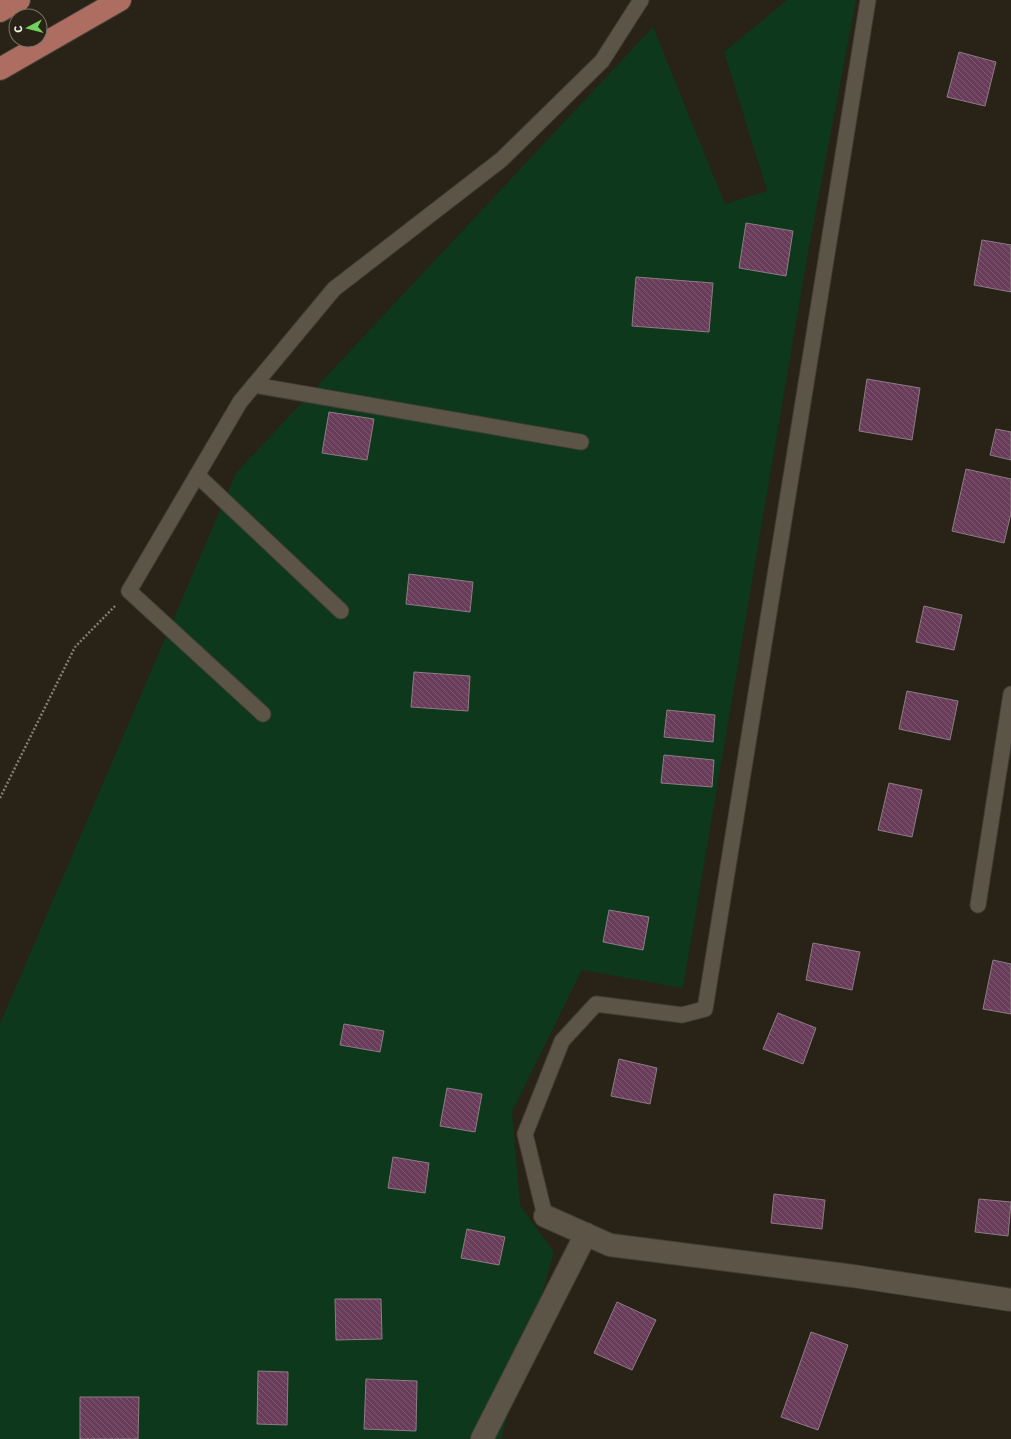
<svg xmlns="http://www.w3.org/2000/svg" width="1011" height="1439" font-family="'IBM Plex Sans',sans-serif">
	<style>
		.garden { fill: #0d381c }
		.building { fill: url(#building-back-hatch); stroke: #8c7c86 }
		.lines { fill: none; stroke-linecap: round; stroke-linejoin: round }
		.service-casing { stroke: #433e36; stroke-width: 17 }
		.minor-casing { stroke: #433e36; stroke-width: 24 }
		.trunk-casing { stroke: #433e36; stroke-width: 24 }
		.path { stroke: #847e74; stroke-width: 2.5; stroke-dasharray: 2 2; stroke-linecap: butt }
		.service { stroke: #5c5547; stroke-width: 15 }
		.minor { stroke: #5c5547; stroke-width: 22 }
		.trunk { stroke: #ad6d60; stroke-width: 22 }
	</style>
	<defs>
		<pattern id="building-back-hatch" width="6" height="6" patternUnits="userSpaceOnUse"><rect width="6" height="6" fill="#693d5a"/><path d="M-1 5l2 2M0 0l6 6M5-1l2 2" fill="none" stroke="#7f5a72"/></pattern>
	</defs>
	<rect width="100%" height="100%" fill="#292216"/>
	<polygon class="garden" points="787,0 856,0 807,258 683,988 582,970 512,1112 520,1205 554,1252 501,1439 0,1439 0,1024 236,473 653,27 725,204 767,191 724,52"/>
	<g class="building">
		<polygon points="959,52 996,62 985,106 947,97"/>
		<polygon points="746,223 793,231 786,276 739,268"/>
		<polygon points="982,240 1011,245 1011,292 974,285"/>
		<polygon points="636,277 713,283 709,332 632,326"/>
		<polygon points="867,379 920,388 912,440 859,431"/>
		<polygon points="329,412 374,419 367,460 322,453"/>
		<polygon points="996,429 1011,432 1011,460 990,455"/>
		<polygon points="966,469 1011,479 1011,513 1004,543 952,531"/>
		<polygon points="409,574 473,582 470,612 406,604"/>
		<polygon points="924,606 962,615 954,650 916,642"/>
		<polygon points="414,672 470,676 468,711 411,707"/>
		<polygon points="907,691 958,701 950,740 899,729"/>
		<polygon points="667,710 715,715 713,742 664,737"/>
		<polygon points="664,755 714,760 712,787 661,783"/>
		<polygon points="889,783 922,790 912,837 878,830"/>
		<polygon points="609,910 649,917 643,950 603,942"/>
		<polygon points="813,943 860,952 852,990 806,980"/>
		<polygon points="993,960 1011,964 1011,1014 983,1009"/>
		<polygon points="778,1013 816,1028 803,1064 763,1049"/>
		<polygon points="344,1024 384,1031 380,1052 340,1045"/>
		<polygon points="619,1059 657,1068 650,1104 611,1096"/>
		<polygon points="447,1088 482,1094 475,1132 440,1126"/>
		<polygon points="393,1157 429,1163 425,1193 388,1188"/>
		<polygon points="774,1194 825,1200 822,1229 771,1223"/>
		<polygon points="979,1199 1011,1202 1008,1236 975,1232"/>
		<polygon points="467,1229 505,1237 499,1265 461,1258"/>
		<polygon points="335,1299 381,1299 382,1339 336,1340"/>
		<polygon points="617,1302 656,1320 632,1370 594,1353"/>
		<polygon points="811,1332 848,1345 818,1430 781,1417"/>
		<polygon points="258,1371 288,1372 287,1425 257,1424"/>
		<polygon points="366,1379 417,1381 416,1431 364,1429"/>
		<polygon points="80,1397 139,1397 138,1439 80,1439"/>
	</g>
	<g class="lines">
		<g class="service-casing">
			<g id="service">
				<polyline points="254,385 581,442"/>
				<polyline points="197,475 341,611"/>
				<polyline points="263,714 129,591 240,402 334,289 501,160 602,61 641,0"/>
				<polyline points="978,905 1011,694"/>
				<polyline points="545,1216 525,1134 562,1041 596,1004 682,1015 705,1009 868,0"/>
			</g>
		</g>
		<g class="minor-casing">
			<g id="minor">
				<polyline points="545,1216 610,1245 853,1276 1011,1300"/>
				<polyline points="482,1439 586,1234"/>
			</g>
		</g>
		<g class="trunk-casing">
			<g id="trunk">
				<polyline points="0,11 19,0"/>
				<polyline points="0,69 120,0"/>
			</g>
		</g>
		<polyline class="path" points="0,798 75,647 115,606"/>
		<use href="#service" class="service"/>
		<use href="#minor" class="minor"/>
		<use href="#trunk" class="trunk"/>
	</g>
	<g transform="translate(28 28) rotate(263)"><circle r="19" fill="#292216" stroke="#7b756b"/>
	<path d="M0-3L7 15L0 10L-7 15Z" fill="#72d25d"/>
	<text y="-6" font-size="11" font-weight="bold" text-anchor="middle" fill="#f6f2ea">С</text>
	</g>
</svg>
